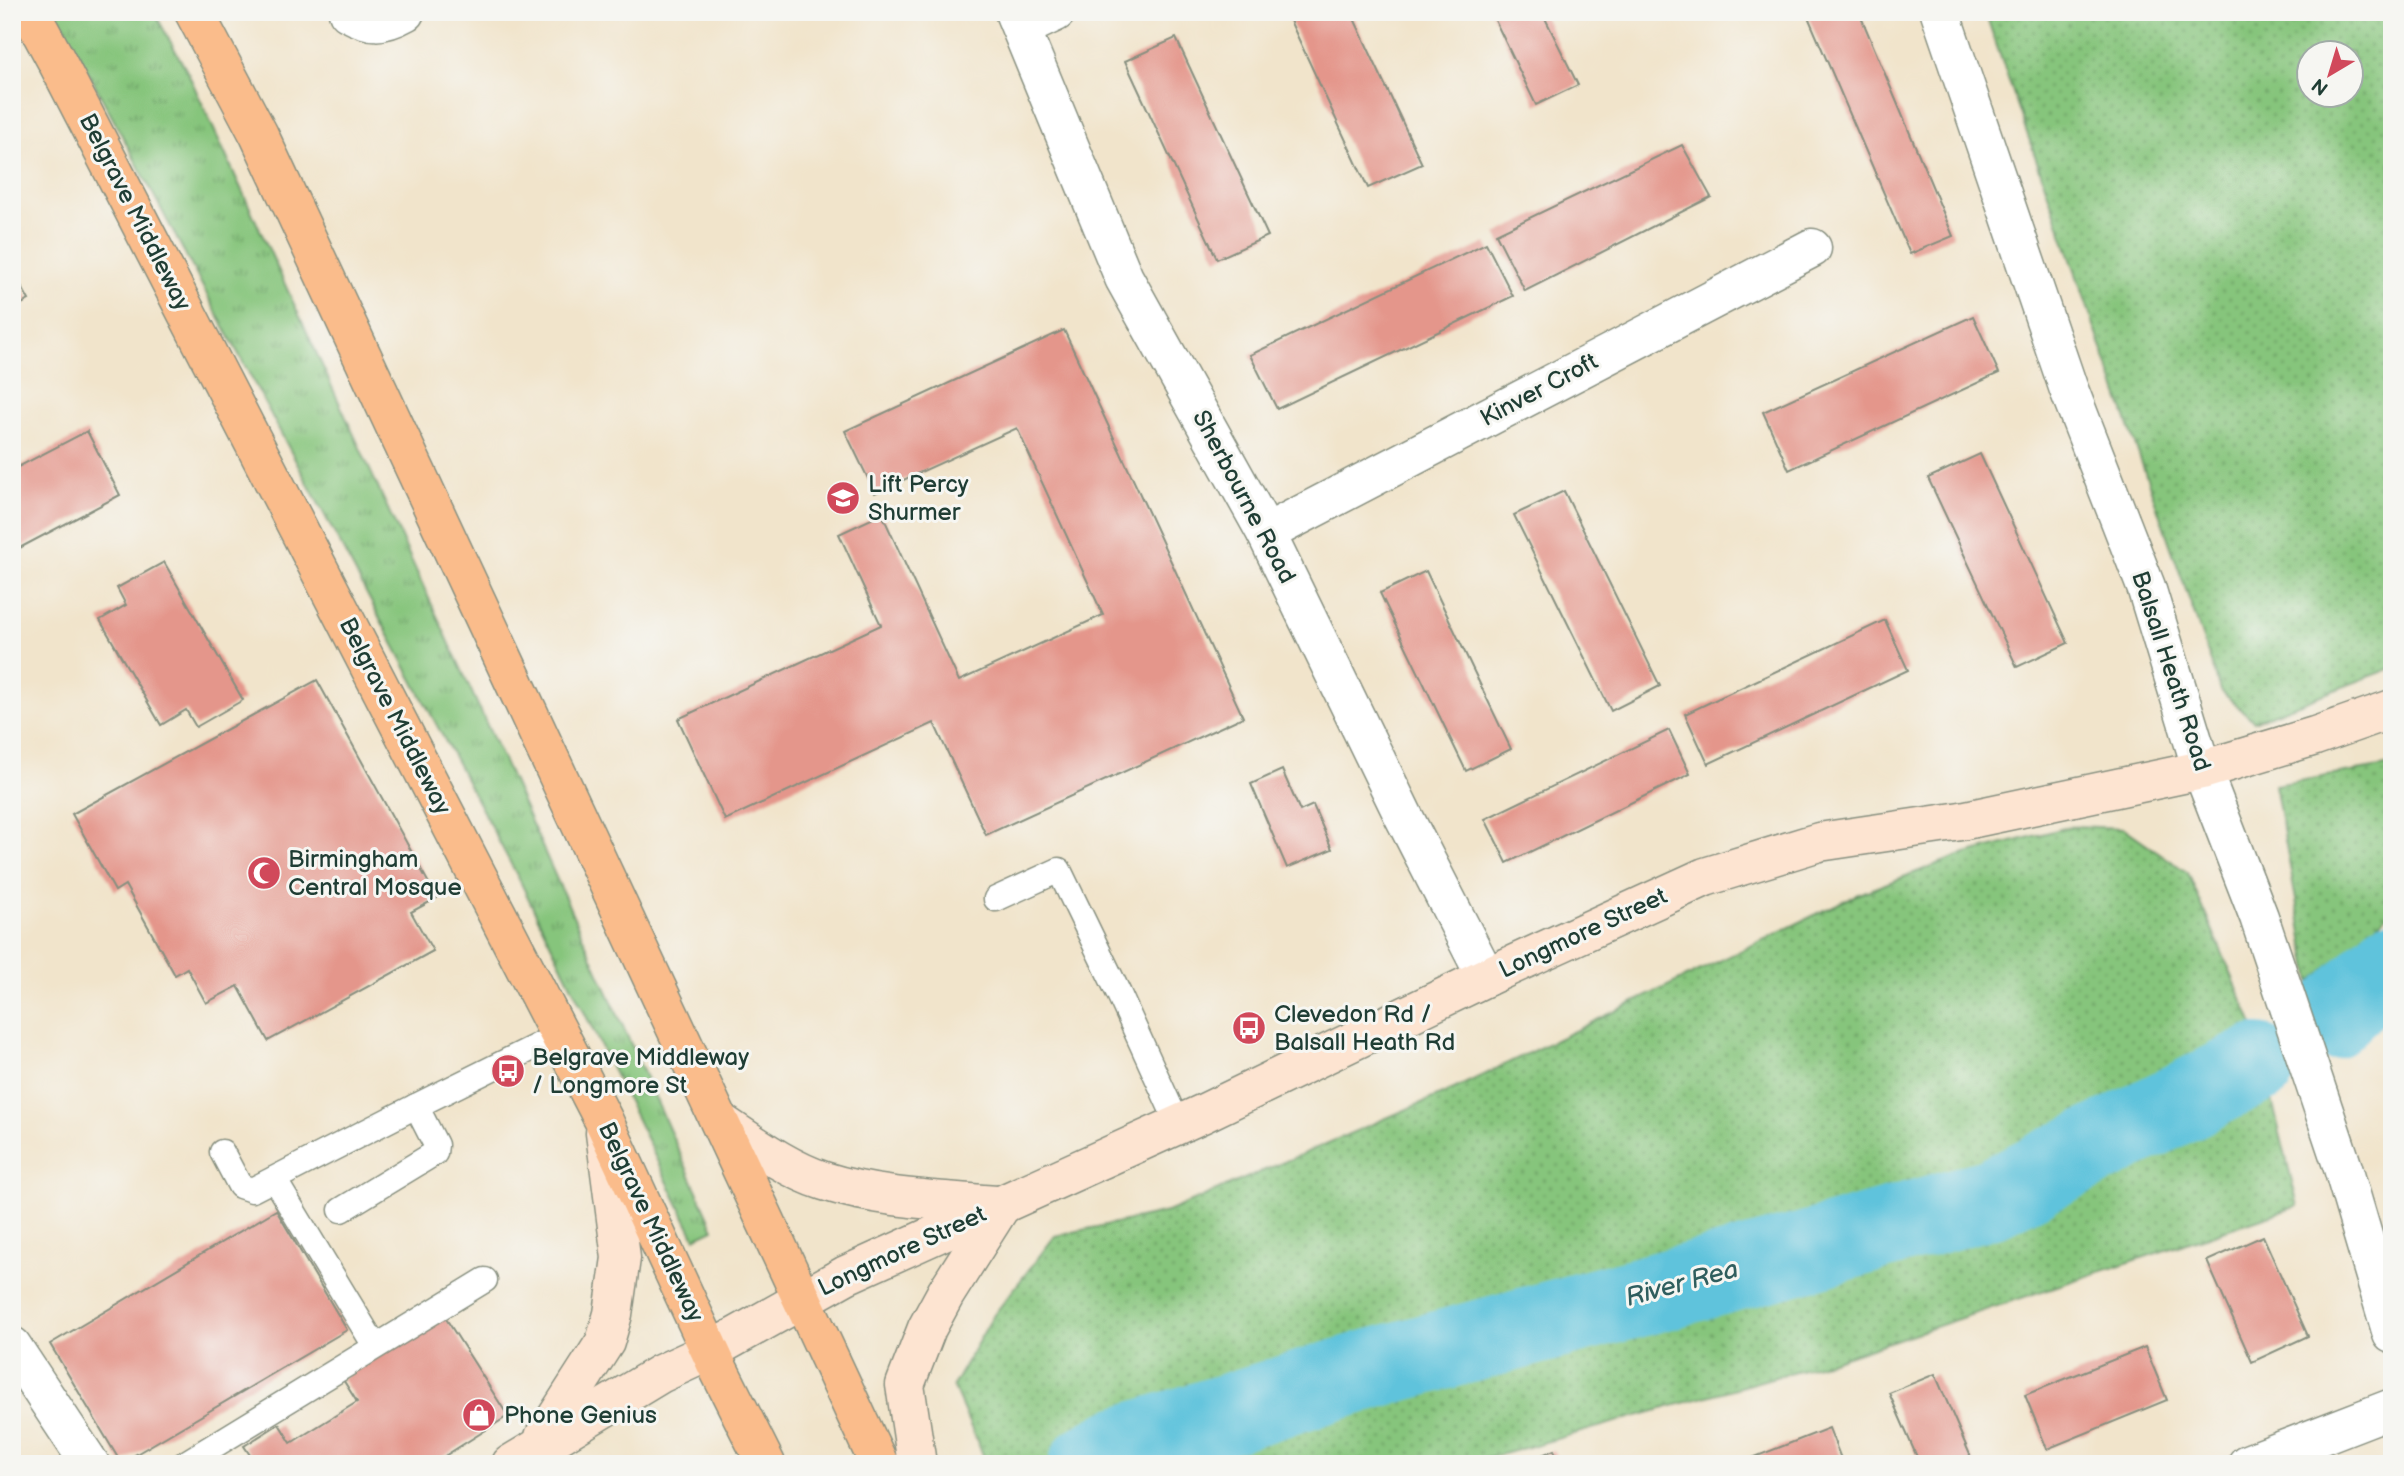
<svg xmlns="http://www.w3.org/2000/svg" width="2404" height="1476" font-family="'Balsamiq Sans',sans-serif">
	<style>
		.grass { fill: url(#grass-tufts); stroke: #528158; stroke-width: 2 }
		.park { fill: url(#park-dots); stroke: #528158; stroke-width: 2; fill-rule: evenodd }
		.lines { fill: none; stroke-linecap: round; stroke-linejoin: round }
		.river { stroke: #5ec3dc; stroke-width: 80 }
		.building { fill: #e4968b }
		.lane-casing { stroke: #889080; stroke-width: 27 }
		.street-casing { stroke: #889080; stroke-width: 41 }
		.secondary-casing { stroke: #889080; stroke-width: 41 }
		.highway-casing { stroke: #889080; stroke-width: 41 }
		.lane { stroke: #fff; stroke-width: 24 }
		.street { stroke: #fff; stroke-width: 38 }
		.secondary { stroke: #fde4d1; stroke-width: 38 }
		.highway { stroke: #fabc8b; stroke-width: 38 }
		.labels { text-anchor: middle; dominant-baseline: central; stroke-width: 6; stroke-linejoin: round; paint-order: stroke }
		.street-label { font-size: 24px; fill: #1f3d34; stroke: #f6f6f2 }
		.poi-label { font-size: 24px; fill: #1f3d34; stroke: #f6f6f2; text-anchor: start }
		.water-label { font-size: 26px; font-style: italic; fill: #2f5e5e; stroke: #f6f6f2 }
	</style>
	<defs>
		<pattern id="grass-tufts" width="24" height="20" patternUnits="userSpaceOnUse" patternTransform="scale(1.75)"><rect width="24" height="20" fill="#86c57c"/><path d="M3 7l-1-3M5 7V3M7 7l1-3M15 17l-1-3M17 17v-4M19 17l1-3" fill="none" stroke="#6da166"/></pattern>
		<pattern id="park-dots" width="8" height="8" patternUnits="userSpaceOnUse" patternTransform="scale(1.75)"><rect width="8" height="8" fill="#86c57c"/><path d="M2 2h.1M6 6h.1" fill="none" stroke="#6da166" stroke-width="1.8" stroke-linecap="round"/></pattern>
	</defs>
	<rect width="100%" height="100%" fill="#f6f6f2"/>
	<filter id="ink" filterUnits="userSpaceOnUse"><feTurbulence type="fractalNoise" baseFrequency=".0143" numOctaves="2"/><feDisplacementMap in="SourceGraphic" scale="14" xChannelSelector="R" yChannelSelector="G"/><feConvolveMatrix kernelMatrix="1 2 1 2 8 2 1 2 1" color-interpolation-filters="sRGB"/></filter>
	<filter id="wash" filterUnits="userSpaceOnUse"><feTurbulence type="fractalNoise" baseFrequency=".00686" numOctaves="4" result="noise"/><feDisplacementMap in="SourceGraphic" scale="28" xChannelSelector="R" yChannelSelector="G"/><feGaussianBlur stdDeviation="1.57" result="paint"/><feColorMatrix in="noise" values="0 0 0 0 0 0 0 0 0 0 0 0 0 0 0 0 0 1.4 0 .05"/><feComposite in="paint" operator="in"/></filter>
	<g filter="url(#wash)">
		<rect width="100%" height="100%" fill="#f1e4cb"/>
		<polygon class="grass" points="56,12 154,12 189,75 514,784 714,1229 695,1238 519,879"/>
		<g class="park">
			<path d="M 1985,12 L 2392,12 L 2392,668 L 2254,721 L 2221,691 ZM 2310,52 L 2352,52 L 2352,94 L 2310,94 Z"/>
			<polygon points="2392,765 2392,911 2311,982 2275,785"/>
			<polygon points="2072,826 2124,828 2188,873 2254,1027 2298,1206 1835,1360 1468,1464 987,1464 953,1386 993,1316 1055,1236 1167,1212 1454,1089 1856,895 1959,856"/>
		</g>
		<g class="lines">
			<g class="river">
				<polyline points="2329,1020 2392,961"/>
				<polyline points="1089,1464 1119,1447 1372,1369 1805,1252 1992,1198 2258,1064"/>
			</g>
		</g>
		<g id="blocks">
			<g class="building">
				<polygon points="1286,12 1351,12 1422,164 1368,188"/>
				<polygon points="1491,12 1542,12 1578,85 1536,105"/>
				<polygon points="1806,12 1859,12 1953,236 1910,254"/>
				<polygon points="1176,38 1268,236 1217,259 1125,61"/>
				<polygon points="1682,145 1711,197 1525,291 1496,234"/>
				<polygon points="1486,243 1513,296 1277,409 1250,355"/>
				<polygon points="12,269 29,300 12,309"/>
				<polygon points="1973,316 1999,373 1789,470 1763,412"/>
				<polygon points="1064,330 1243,717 986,835 934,723 725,820 678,719 881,625 839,534 882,514 959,681 1103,615 1017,428 875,493 845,431"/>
				<polygon points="87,431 120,495 12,552 12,470"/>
				<polygon points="1980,454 2068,643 2017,667 1928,478"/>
				<polygon points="1564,491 1660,686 1611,711 1514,515"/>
				<polygon points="164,562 243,700 196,727 186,710 161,725 100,620 126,605 117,588"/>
				<polygon points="1426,571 1511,749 1466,771 1380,593"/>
				<polygon points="1885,620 1908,670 1708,764 1685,714"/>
				<polygon points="317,680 437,898 411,912 433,951 268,1041 238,986 206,1003 187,968 175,975 125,885 115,891 72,814"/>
				<polygon points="1669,730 1690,774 1507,863 1485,819"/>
				<polygon points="1282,770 1300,811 1313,805 1332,849 1287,868 1251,784"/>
				<polygon points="276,1210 347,1330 121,1463 50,1344"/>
				<polygon points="2263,1236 2308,1336 2252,1362 2207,1261"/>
				<polygon points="443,1314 508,1416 432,1464 256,1464 244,1446 279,1424 291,1443 357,1402 342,1378"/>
				<polygon points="2145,1347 2167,1400 2047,1449 2025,1395"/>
				<polygon points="1935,1374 1974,1464 1920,1464 1889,1393"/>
				<polygon points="1829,1428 1843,1464 1737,1464"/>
				<polygon points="1554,1450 1560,1464 1520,1464"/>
			</g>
		</g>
	</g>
	<g filter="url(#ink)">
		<use href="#blocks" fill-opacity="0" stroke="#889080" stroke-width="2"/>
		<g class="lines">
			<g class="lane-casing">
				<g id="lane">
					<polyline points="996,899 1059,870 1119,994 1178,1124"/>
					<polyline points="222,1152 240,1186 252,1190 416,1106"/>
					<polyline points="274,1179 375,1346"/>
					<polyline points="341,1210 435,1153 436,1145 416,1106 559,1035"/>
					<polyline points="184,1464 485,1280"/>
				</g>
			</g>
			<g class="street-casing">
				<g id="street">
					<path d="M 348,12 C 370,24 382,25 405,12"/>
					<polyline points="1014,12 1124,278 1266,533 1404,817 1486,977"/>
					<polyline points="1940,12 2068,387 2146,587 2202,770 2259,917 2343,1168 2392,1334"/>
					<polyline points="1022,28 1056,12"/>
					<polyline points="1266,533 1812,248"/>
					<polyline points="12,1346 90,1464"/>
					<polyline points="2247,1464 2392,1408"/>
				</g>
			</g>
			<g class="secondary-casing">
				<g id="secondary">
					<path d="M 720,1122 C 752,1143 787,1169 824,1181 C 880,1199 938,1200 996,1205"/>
					<polyline points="544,1437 605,1342 613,1314 621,1258 605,1133"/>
					<polyline points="511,1464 660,1374 710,1351 846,1275 1204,1113 1486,977 1705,877 1819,842 1961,821 2202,770 2315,736 2392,709"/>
					<polyline points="917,1464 905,1385 927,1328 946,1293 1001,1206"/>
				</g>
			</g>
			<g class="highway-casing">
				<g id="highway">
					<polyline points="30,12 55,58 603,1119 717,1366 766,1464"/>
					<polyline points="194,12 259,135 879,1464"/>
				</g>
			</g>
			<use href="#lane" class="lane"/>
			<use href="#street" class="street"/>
			<use href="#secondary" class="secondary"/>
			<use href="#highway" class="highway"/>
		</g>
	</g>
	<defs>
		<g id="school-disc" transform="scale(1.75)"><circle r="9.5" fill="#d1495b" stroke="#f6f6f2"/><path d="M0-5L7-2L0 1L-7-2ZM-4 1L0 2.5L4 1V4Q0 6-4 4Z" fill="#fff"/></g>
		<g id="mosque-disc" transform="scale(1.75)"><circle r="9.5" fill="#d1495b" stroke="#f6f6f2"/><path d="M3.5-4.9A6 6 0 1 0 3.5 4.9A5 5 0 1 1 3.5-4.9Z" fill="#fff"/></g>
		<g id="bus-disc" transform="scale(1.75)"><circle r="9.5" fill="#d1495b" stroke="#f6f6f2"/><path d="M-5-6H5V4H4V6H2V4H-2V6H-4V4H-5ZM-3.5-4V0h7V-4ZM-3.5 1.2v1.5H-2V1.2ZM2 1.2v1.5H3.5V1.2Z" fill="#fff"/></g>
		<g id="shop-disc" transform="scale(1.75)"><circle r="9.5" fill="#d1495b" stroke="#f6f6f2"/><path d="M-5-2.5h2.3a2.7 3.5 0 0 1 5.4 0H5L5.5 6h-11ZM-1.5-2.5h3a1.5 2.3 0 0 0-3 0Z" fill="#fff"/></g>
	</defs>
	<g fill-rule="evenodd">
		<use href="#school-disc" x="843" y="498"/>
		<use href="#mosque-disc" x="264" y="873"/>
		<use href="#bus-disc" x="1249" y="1028"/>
		<use href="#bus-disc" x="508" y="1071"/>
		<use href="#shop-disc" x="479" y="1415"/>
	</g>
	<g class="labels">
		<g class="street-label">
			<text transform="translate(135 212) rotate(63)">Belgrave Middleway</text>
			<text transform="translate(1539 390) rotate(-28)">Kinver Croft</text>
			<text transform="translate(1244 497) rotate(62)">Sherbourne Road</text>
			<text transform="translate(2171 671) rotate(72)">Balsall Heath Road</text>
			<text transform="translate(395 716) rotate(63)">Belgrave Middleway</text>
			<text transform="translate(1583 933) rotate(-25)">Longmore Street</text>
			<text transform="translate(651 1222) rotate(65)">Belgrave Middleway</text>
			<text transform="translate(902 1251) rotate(-25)">Longmore Street</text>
		</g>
		<g class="poi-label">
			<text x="868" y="484">Lift Percy<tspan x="868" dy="28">Shurmer</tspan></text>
			<text x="288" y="859">Birmingham<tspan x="288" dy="28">Central Mosque</tspan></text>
			<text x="1274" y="1014">Clevedon Rd /<tspan x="1274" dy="28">Balsall Heath Rd</tspan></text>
			<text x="532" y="1057">Belgrave Middleway<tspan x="532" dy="28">/ Longmore St</tspan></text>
			<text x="504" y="1415">Phone Genius</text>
		</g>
		<g class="water-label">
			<text transform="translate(1682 1284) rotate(-15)">River Rea</text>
		</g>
	</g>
	<rect width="2404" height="1476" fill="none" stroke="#f6f6f2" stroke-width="42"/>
	<g transform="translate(2330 74) rotate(218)"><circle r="33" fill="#f6f6f2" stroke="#a0aca6" stroke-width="2"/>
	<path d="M0-5L12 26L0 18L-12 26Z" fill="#d1495b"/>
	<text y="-10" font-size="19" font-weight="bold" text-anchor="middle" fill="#1f3d34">N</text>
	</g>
</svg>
